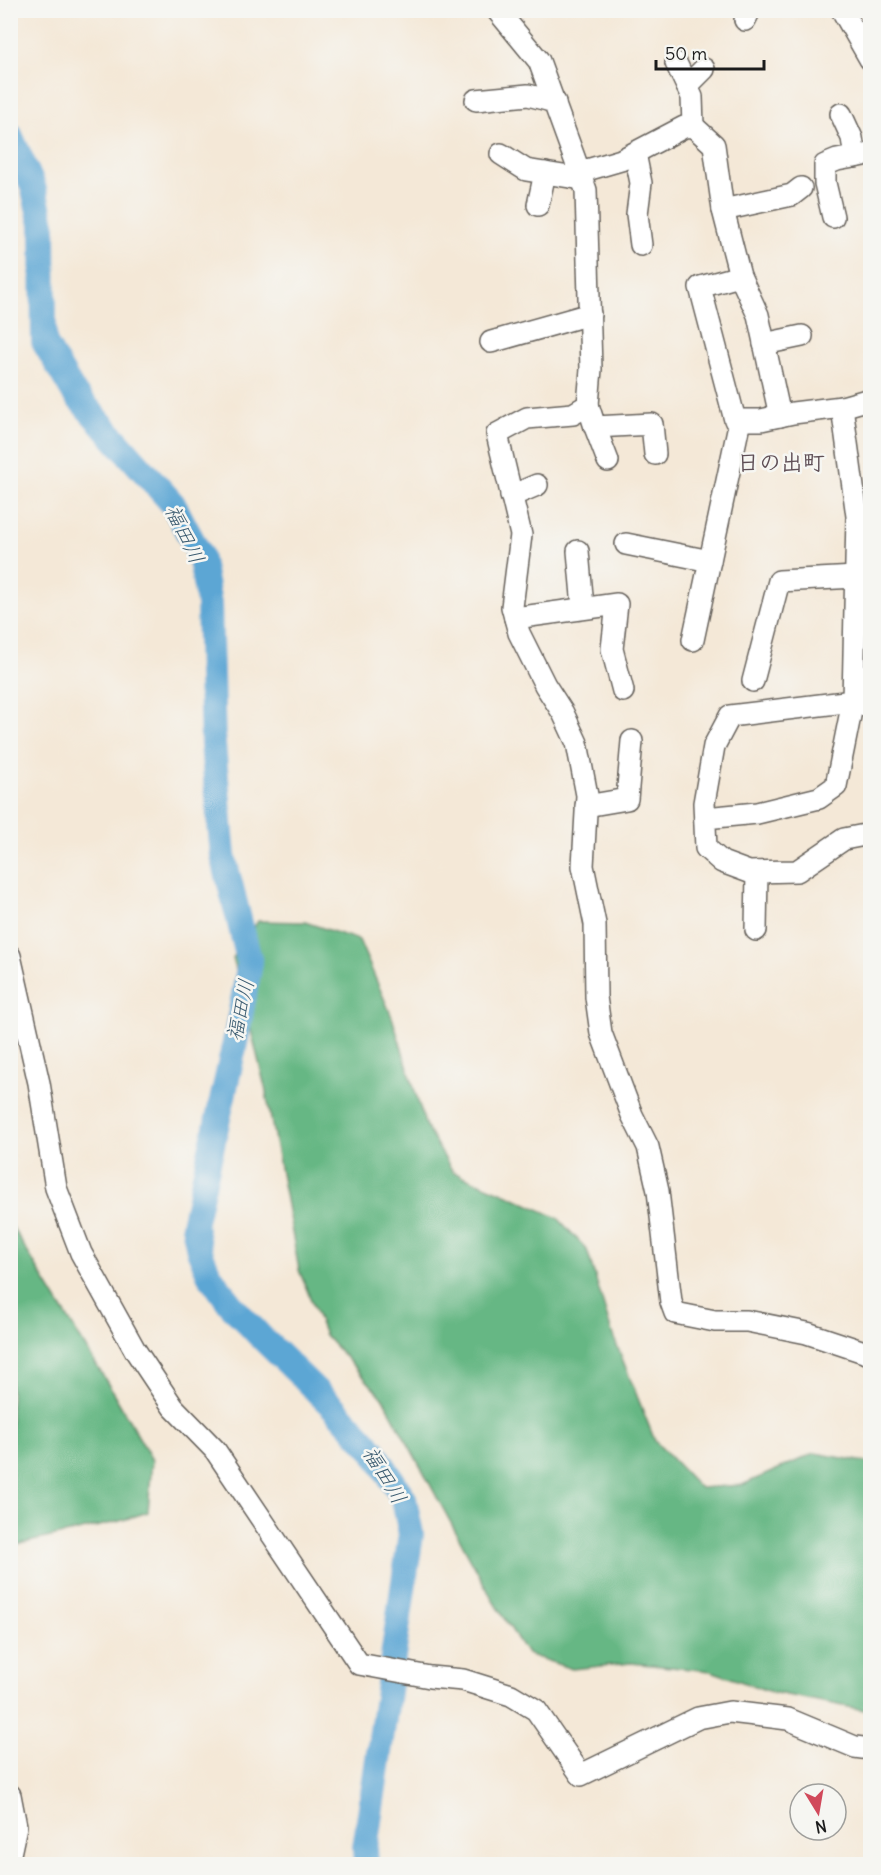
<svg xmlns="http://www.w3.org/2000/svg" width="881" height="1875" font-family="Delius,'Klee One',sans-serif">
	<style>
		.forest { fill: #66b784; stroke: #416a50; stroke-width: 1.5 }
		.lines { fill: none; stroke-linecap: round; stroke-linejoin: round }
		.river { stroke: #5ca6d4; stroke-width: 26 }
		.minor-casing { stroke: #68635d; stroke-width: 24 }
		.minor { stroke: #fff; stroke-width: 21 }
		.labels { text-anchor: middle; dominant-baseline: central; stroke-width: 5; stroke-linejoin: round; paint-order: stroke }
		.water-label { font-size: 21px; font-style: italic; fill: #395a6f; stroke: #f6f6f2 }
		.quarter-label { font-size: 22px; font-weight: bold; fill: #5f4f56; stroke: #f6f6f2 }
	</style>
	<rect width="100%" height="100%" fill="#f6f6f2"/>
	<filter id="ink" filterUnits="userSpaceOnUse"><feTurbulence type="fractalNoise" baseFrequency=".0167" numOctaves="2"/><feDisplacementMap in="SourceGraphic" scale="12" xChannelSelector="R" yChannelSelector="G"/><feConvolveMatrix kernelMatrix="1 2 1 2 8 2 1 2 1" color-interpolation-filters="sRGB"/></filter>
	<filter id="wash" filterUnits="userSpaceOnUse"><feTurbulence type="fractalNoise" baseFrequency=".008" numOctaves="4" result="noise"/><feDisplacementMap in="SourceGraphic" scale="24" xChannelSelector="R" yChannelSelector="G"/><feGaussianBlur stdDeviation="1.35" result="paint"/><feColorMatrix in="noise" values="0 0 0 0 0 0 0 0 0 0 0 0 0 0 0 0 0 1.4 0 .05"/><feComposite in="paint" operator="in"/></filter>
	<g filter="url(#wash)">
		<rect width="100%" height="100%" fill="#f4e8d7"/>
		<g class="forest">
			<polygon points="258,921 305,922 359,940 392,1017 426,1127 453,1172 508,1195 558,1218 587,1250 612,1333 655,1441 700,1488 742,1485 815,1453 870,1463 870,1711 771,1692 711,1671 631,1663 572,1669 527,1654 495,1604 383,1398 325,1335 299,1270 265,1087 233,958"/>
			<polygon points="11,1225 111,1389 152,1460 148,1512 117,1522 11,1546"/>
		</g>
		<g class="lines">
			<polyline class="river" points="10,135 33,186 43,228 44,342 74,393 173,504 200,555 209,604 213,745 223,856 250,963 235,1043 194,1225 199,1250 209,1274 230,1304 260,1336 337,1411 374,1451 404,1499 411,1534 365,1848 366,1864"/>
		</g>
	</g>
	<g filter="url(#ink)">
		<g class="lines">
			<g class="minor-casing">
				<g id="minor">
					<polyline points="497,10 539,61 586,190 591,369 588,405 573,414 527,418 497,434 521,535 512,607 519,633 545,685 563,713 577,743 587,795 583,866 595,924 596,997 601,1033 632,1115 648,1147 658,1191 671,1302 675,1313 715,1321 747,1321 807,1333 870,1354"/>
					<polyline points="842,10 870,59"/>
					<polyline points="745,20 750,10"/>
					<polyline points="676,63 692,97 693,126"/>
					<polyline points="687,86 704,69"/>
					<polyline points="476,100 528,95 555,102"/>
					<polyline points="841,114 852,138 855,157"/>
					<polyline points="635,153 641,183 637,214 641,245"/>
					<polyline points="501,154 526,170 582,179"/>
					<polyline points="580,172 621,160 684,127 693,126 714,145 723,210 740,276 758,315 780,416"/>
					<polyline points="538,205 545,173"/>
					<polyline points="723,210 792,195 801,188"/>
					<polyline points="833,217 825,183 825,165 837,160 870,154"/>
					<polyline points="740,276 700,287 735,420 761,420 793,413 842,407 870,399"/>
					<polyline points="491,342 590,314"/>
					<polyline points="764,344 802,336"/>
					<polyline points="588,405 595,427 652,424 655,454"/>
					<polyline points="842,407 857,516 853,701 870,707"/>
					<polyline points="595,427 608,461"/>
					<polyline points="511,496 537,485"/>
					<polyline points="626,544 710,561"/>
					<polyline points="578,551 583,607"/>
					<polyline points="515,618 617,604 612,649 623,691"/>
					<polyline points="693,640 740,420"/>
					<polyline points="753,681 779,581 856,577"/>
					<polyline points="586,806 627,799 632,741"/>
					<polyline points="705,818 757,813 819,798 836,786 853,701 730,716 714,746 704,803 706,848 722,862 749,872 797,871 844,839 870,834"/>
					<polyline points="756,930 757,872"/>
					<polyline points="10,956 39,1083 56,1188 81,1253 135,1350 173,1407 215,1450 359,1664 430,1677 463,1680 511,1695 536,1710 581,1775 698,1718 730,1712 788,1719 855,1747 870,1749"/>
					<polyline points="10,1795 16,1826 10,1854"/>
				</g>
			</g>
			<use href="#minor" class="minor"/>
		</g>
	</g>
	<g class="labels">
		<g class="water-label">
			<text transform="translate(185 534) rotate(64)">福田川</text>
			<text transform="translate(240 1010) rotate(-78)">福田川</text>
			<text transform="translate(385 1475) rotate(59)">福田川</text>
		</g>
		<g class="quarter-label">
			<text x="781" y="462">日の出町</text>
		</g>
	</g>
	<rect width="881" height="1875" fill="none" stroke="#f6f6f2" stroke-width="36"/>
	<g transform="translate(818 1812) rotate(169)"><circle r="28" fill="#f6f6f2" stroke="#9f9f9c" stroke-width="1.5"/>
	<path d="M0-4.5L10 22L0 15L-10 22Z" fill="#d1495b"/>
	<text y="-9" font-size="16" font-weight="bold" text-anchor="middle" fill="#1c1c1c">N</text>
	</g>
	<path d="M656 60v9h108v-9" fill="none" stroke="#1c1c1c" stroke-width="3"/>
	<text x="665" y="60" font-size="18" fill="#1c1c1c" stroke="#f6f6f2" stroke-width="4.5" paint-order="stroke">50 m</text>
</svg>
